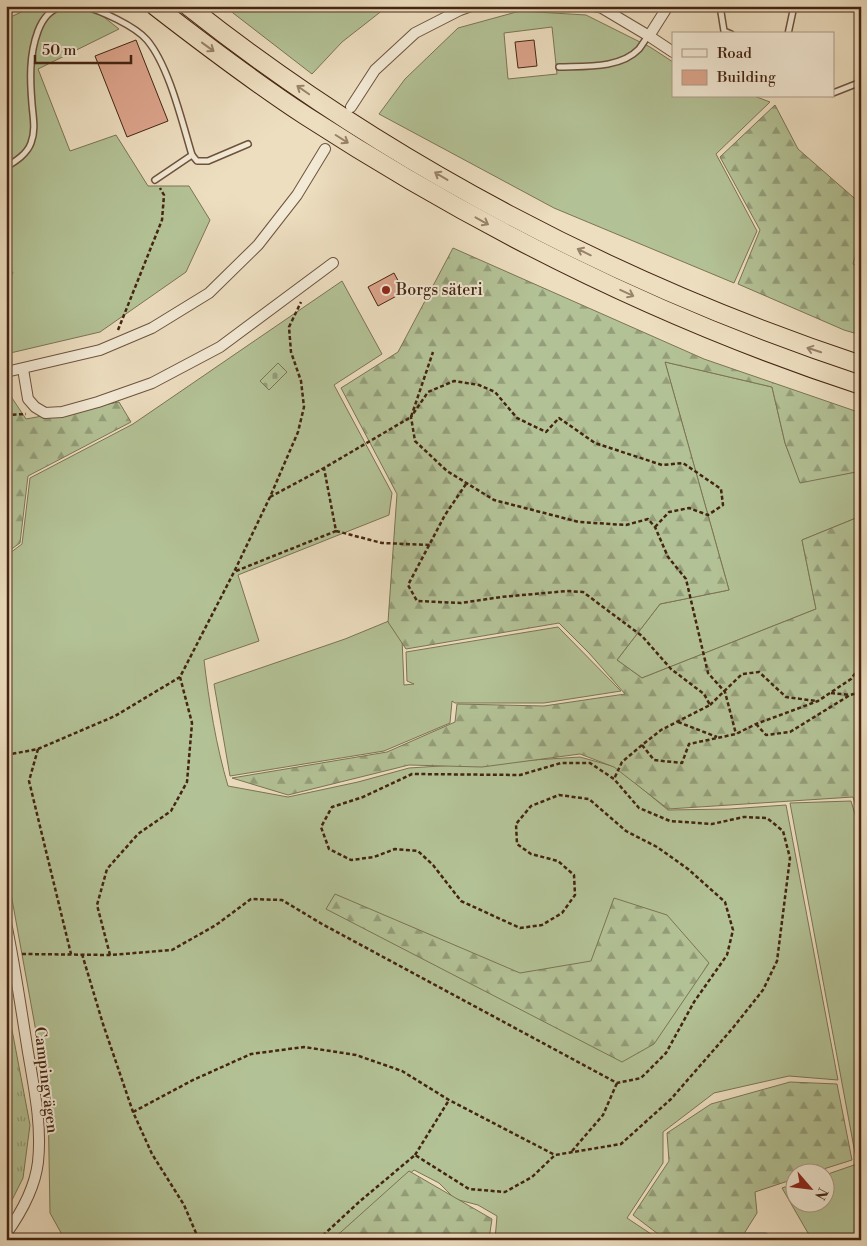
<svg xmlns="http://www.w3.org/2000/svg" width="867" height="1246" font-family="'Libre Bodoni',serif">
	<style>
		.grass { fill: #b3c296; stroke: #7c7454; fill-rule: evenodd }
		.forest { fill: url(#forest-firs); stroke: #7c7454 }
		.cemetery { fill: url(#cemetery-stones); stroke: #7c7454 }
		.park { fill: url(#park-tufts); stroke: #7c7454 }
		.water { fill: url(#water-rules); stroke: #778073 }
		.building { fill: #dda58d; stroke: #442512 }
		.lines { fill: none; stroke-linecap: round; stroke-linejoin: round }
		.service-casing { stroke: #6e533e; stroke-width: 8 }
		.minor-casing { stroke: #6e533e; stroke-width: 12 }
		.motorway-casing { stroke: #442512; stroke-width: 20 }
		.path { stroke: #442512; stroke-width: 2.5; stroke-dasharray: 4 2.5; stroke-linecap: butt }
		.service { stroke: #f3ead6; stroke-width: 5 }
		.minor { stroke: #f3ead6; stroke-width: 10 }
		.motorway { stroke: #eddec0; stroke-width: 18 }
		.oneway { stroke: #988269 }
		.poi-dot { fill: #8f2418; stroke: #f3ead6; stroke-width: 2 }
		.labels { text-anchor: middle; dominant-baseline: central; stroke-width: 4; stroke-linejoin: round; paint-order: stroke }
		.poi-label { font-size: 16px; fill: #442512; stroke: #f3ead6; text-anchor: start }
		.street-label { font-size: 16px; fill: #442512; stroke: #f3ead6 }
	</style>
	<defs>
		<pattern id="forest-firs" width="22" height="20" patternUnits="userSpaceOnUse" patternTransform="scale(1.25)"><rect width="22" height="20" fill="#b3c296"/><path d="M5 1l3.5 6h-7zM16 11l3.5 6h-7z" fill="#939d79"/></pattern>
		<pattern id="cemetery-stones" width="16" height="16" patternUnits="userSpaceOnUse" patternTransform="scale(1.25)"><rect width="16" height="16" fill="#b3c296"/><path d="M2 7V4a2 2 0 0 1 4 0v3zM10 15v-3a2 2 0 0 1 4 0v3z" fill="#939d79"/></pattern>
		<pattern id="park-tufts" width="24" height="20" patternUnits="userSpaceOnUse" patternTransform="scale(1.25)"><rect width="24" height="20" fill="#b3c296"/><path d="M3 7l-1-3M5 7V3M7 7l1-3M15 17l-1-3M17 17v-4M19 17l1-3" fill="none" stroke="#939d79"/></pattern>
		<pattern id="water-rules" width="6" height="5" patternUnits="userSpaceOnUse" patternTransform="scale(1.25)"><rect width="6" height="5" fill="#99bcb3"/><path d="M0 2.5h6" fill="none" stroke="#7e9990"/></pattern>
	</defs>
	<rect width="100%" height="100%" fill="#eddec0"/>
	<filter id="stains"><feTurbulence type="fractalNoise" baseFrequency=".004" numOctaves="4"/><feColorMatrix values="0 0 0 0 .2 0 0 0 0 .09 0 0 0 0 .02 0 0 0 .5 -.17"/></filter>
	<radialGradient id="worn" r=".72"><stop offset=".6" stop-color="#630" stop-opacity="0"/><stop offset="1" stop-color="#630" stop-opacity=".3"/></radialGradient>
	<g class="grass">
		<polygon points="35,6 77,6 100,14 119,29 38,69 70,151 116,135 148,186 189,186 210,220 186,272 100,332 6,354 6,290 13,272 6,271 6,19"/>
		<polygon points="224,6 388,6 342,42 312,74"/>
		<path d="M 520,11 L 586,15 L 650,47 L 673,62 L 673,96 L 754,96 L 770,102 L 716,154 L 757,231 L 734,283 L 554,208 L 379,114 L 405,79 L 458,28 ZM 552,27 L 557,74 L 508,79 L 504,33 Z"/>
		<path d="M 342,281 L 382,354 L 334,385 L 392,493 L 389,515 L 238,575 L 259,641 L 204,660 C 209,702 216,745 228,786 L 288,797 L 358,782 L 409,768 L 580,757 L 616,767 L 668,810 L 729,809 L 786,805 L 838,1080 L 789,1076 L 714,1093 L 663,1132 L 663,1163 L 627,1218 L 660,1240 L 495,1240 L 497,1216 L 478,1205 L 455,1199 L 439,1183 L 414,1170 L 333,1240 L 65,1240 L 50,1213 L 48,1098 L 6,866 L 6,556 L 22,544 L 30,478 L 133,424 Z"/>
		<polygon points="665,362 772,387 785,443 800,482 861,471 861,516 802,540 816,609 642,678 617,660 660,604 729,590"/>
		<polygon points="401,616 404,685 414,684 407,681 406,652 558,627 621,691 544,703 455,703 452,701 450,723 384,751 230,776 214,684 345,639"/>
		<polygon points="851,801 861,834 861,1240 812,1240 782,1188 794,1184 794,1204 824,1204 825,1175 857,1164 790,803"/>
	</g>
	<g class="forest">
		<polygon points="775,105 798,149 861,204 861,234 853,264 861,268 861,335 844,330 738,284 760,230 720,157"/>
		<polygon points="453,248 704,359 861,413 861,471 800,483 785,443 772,387 665,362 729,590 660,604 617,660 642,678 816,609 802,540 861,516 861,823 853,797 668,809 614,767 580,754 482,767 409,765 288,795 232,778 387,752 455,722 457,704 544,706 625,694 589,653 559,623 406,649 388,622 397,494 341,388 398,352"/>
		<polygon points="6,389 26,419 119,402 131,422 28,476 20,543 6,553"/>
		<polygon points="335,894 520,973 591,961 614,898 667,915 709,963 654,1044 622,1062 326,909"/>
		<polygon points="790,1082 837,1084 852,1160 811,1173 794,1174 794,1179 755,1192 757,1213 740,1240 666,1240 633,1215 669,1161 667,1133 711,1104"/>
		<polygon points="409,1171 492,1219 489,1239 332,1240"/>
	</g>
	<polygon class="cemetery" points="278,363 287,372 269,390 260,381"/>
	<polygon class="park" points="6,998 30,1125 23,1178 6,1212"/>
	<polygon class="water" points="726,1233 766,1233 778,1240 701,1240"/>
	<g class="building">
		<polygon points="136,40 168,121 127,137 95,56"/>
		<polygon points="534,40 537,66 518,68 515,42"/>
		<polygon points="394,273 404,292 378,306 368,287"/>
	</g>
	<g class="lines">
		<g class="service-casing">
			<g id="service">
				<path d="M 83,6 C 100,10 135,26 147,40 C 169,66 182,122 192,155 L 197,161 L 208,161 L 248,144"/>
				<polyline points="720,6 724,31 731,34"/>
				<polyline points="788,34 794,6"/>
				<path d="M 559,67 C 584,66 620,69 639,49 C 642,45 645,40 648,36"/>
				<polyline points="833,93 861,82"/>
				<path d="M 6,167 C 16,161 27,154 31,143 C 36,130 33,117 32,104 C 30,80 29,55 38,31 C 43,18 50,9 64,6"/>
				<polyline points="155,180 192,155"/>
			</g>
		</g>
		<g class="minor-casing">
			<g id="minor">
				<polyline points="593,6 602,8 649,36 673,52"/>
				<polyline points="649,36 668,6"/>
				<polyline points="351,107 375,70 415,33 460,10 471,6"/>
				<polyline points="23,369 28,399 35,407 45,413 62,412 98,402 152,383 220,347 333,263"/>
				<polyline points="6,372 100,350 152,328 209,293 258,245 297,195 325,149"/>
				<path d="M 6,923 C 15,966 21,1009 28,1052 C 34,1088 42,1125 38,1162 C 35,1188 21,1213 6,1234"/>
			</g>
		</g>
		<g class="motorway-casing">
			<g id="motorway">
				<path d="M 155,6 C 204,44 254,82 306,116 C 479,228 665,321 861,385"/>
				<path d="M 188,6 C 387,164 620,285 861,365"/>
			</g>
		</g>
		<g class="path">
			<polyline points="118,330 162,220 164,195 160,188"/>
			<polyline points="6,415 26,414"/>
			<polyline points="466,484 445,515 408,585 417,601 461,603 501,597 567,591 583,592 642,636 671,669 704,694 710,705 661,730 642,745 622,762 614,779"/>
			<polyline points="270,497 324,468"/>
			<polyline points="655,527 669,512 689,508 708,515 723,505 721,489 683,463 662,465 595,443 559,418 546,432 517,418 495,392 479,385 454,381 428,392 411,417 415,441 447,471 494,500 579,522 626,525 648,519 655,527 668,557 686,579 708,673 725,692 736,734"/>
			<polyline points="336,531 382,543 430,545"/>
			<polyline points="236,571 336,531 324,468 411,417 433,352"/>
			<polyline points="861,598 857,602 856,611 861,611"/>
			<polyline points="831,693 850,695"/>
			<polyline points="710,705 742,674 759,672 786,697 816,701"/>
			<polyline points="678,722 717,737"/>
			<polyline points="756,724 766,735 790,732 850,695 861,692"/>
			<polyline points="642,745 654,760 682,763 689,744 736,734 756,724 818,701 851,679 861,665"/>
			<polyline points="38,749 29,781 71,954"/>
			<polyline points="6,755 38,749 115,716 180,677"/>
			<polyline points="22,954 110,955 172,950 216,925 251,899 282,900 322,924 617,1083 641,1078 666,1053 694,1002 727,955 733,930 725,902 688,869 657,847 626,831 589,799 559,795 531,806 516,824 517,844 531,854 558,861 574,875 575,895 562,913 542,925 520,928 461,901 433,865 418,851 395,849 374,857 351,860 329,849 321,827 332,807 363,797 412,774 520,775 561,763 590,763 614,779 639,808 670,821 712,824 744,817 767,818 783,831 790,858 777,961 763,990 732,1029 671,1099 621,1144 555,1155 532,1177 505,1192 469,1189 415,1155 359,1202 318,1240"/>
			<polyline points="82,954 103,1024 133,1112 152,1154 184,1205 199,1240"/>
			<polyline points="110,955 97,905 107,869 138,834 171,811 187,782 192,723 180,677 234,572 270,497 298,432 304,407 301,381 291,352 289,327 301,302"/>
			<polyline points="133,1112 193,1080 251,1054 304,1047 356,1055 402,1071 449,1100 555,1155"/>
			<polyline points="572,1151 603,1115 617,1083"/>
			<polyline points="415,1155 449,1100"/>
		</g>
		<use href="#service" class="service"/>
		<use href="#minor" class="minor"/>
		<use href="#motorway" class="motorway"/>
	</g>
	<defs><path id="oneway-shaft" d="M-6 0H5M1.5-3L5.5 0L1.5 3" fill="none" stroke-width="1.6" stroke-linecap="round" stroke-linejoin="round" transform="scale(1.25)"/></defs>
	<g class="oneway">
		<use href="#oneway-shaft" transform="translate(208 47) rotate(36)"/>
		<use href="#oneway-shaft" transform="translate(303 90) rotate(-145)"/>
		<use href="#oneway-shaft" transform="translate(342 139) rotate(32)"/>
		<use href="#oneway-shaft" transform="translate(441 176) rotate(-149)"/>
		<use href="#oneway-shaft" transform="translate(482 221) rotate(29)"/>
		<use href="#oneway-shaft" transform="translate(584 252) rotate(-154)"/>
		<use href="#oneway-shaft" transform="translate(627 293) rotate(25)"/>
		<use href="#oneway-shaft" transform="translate(814 350) rotate(-162)"/>
	</g>
	<circle class="poi-dot" cx="386" cy="290" r="5"/>
	<g class="labels">
		<g class="poi-label">
			<text x="396" y="290">Borgs säteri</text>
		</g>
		<g class="street-label">
			<text transform="translate(46 1080) rotate(83)">Campingvägen</text>
		</g>
	</g>
	<rect width="867" height="1246" fill="none" stroke="#eddec0" stroke-width="25"/>
	<rect x="8" y="8" width="852" height="1231" fill="none" stroke="#442512" stroke-width="2.5"/>
	<rect x="12" y="12" width="842" height="1221" fill="none" stroke="#442512"/>
	<rect x="672" y="32" width="162" height="65" fill="#f3ead6" stroke="#ad9b88"/>
	<rect x="682" y="49" width="25" height="8" fill="#f3ead6" stroke="#ad9b88"/>
	<text x="717" y="58" font-size="15" fill="#442512">Road</text>
	<rect x="682" y="70" width="25" height="15" fill="#dda58d" stroke="#ad9b88"/>
	<text x="717" y="82" font-size="15" fill="#442512">Building</text>
	<g transform="translate(810 1188) rotate(118)"><circle r="24" fill="#f3ead6" stroke="#ad9b88"/>
	<path d="M0-4L9 19L0 12L-9 19Z" fill="#8f2418"/>
	<text y="-8" font-size="14" font-weight="bold" text-anchor="middle" fill="#442512">N</text>
	</g>
	<path d="M35 55v8h96v-8" fill="none" stroke="#442512" stroke-width="2.5"/>
	<text x="42" y="55" font-size="15" fill="#442512" stroke="#f3ead6" stroke-width="4" paint-order="stroke">50 m</text>
	<rect width="100%" height="100%" filter="url(#stains)"/>
	<rect width="100%" height="100%" fill="url(#worn)"/>
</svg>
